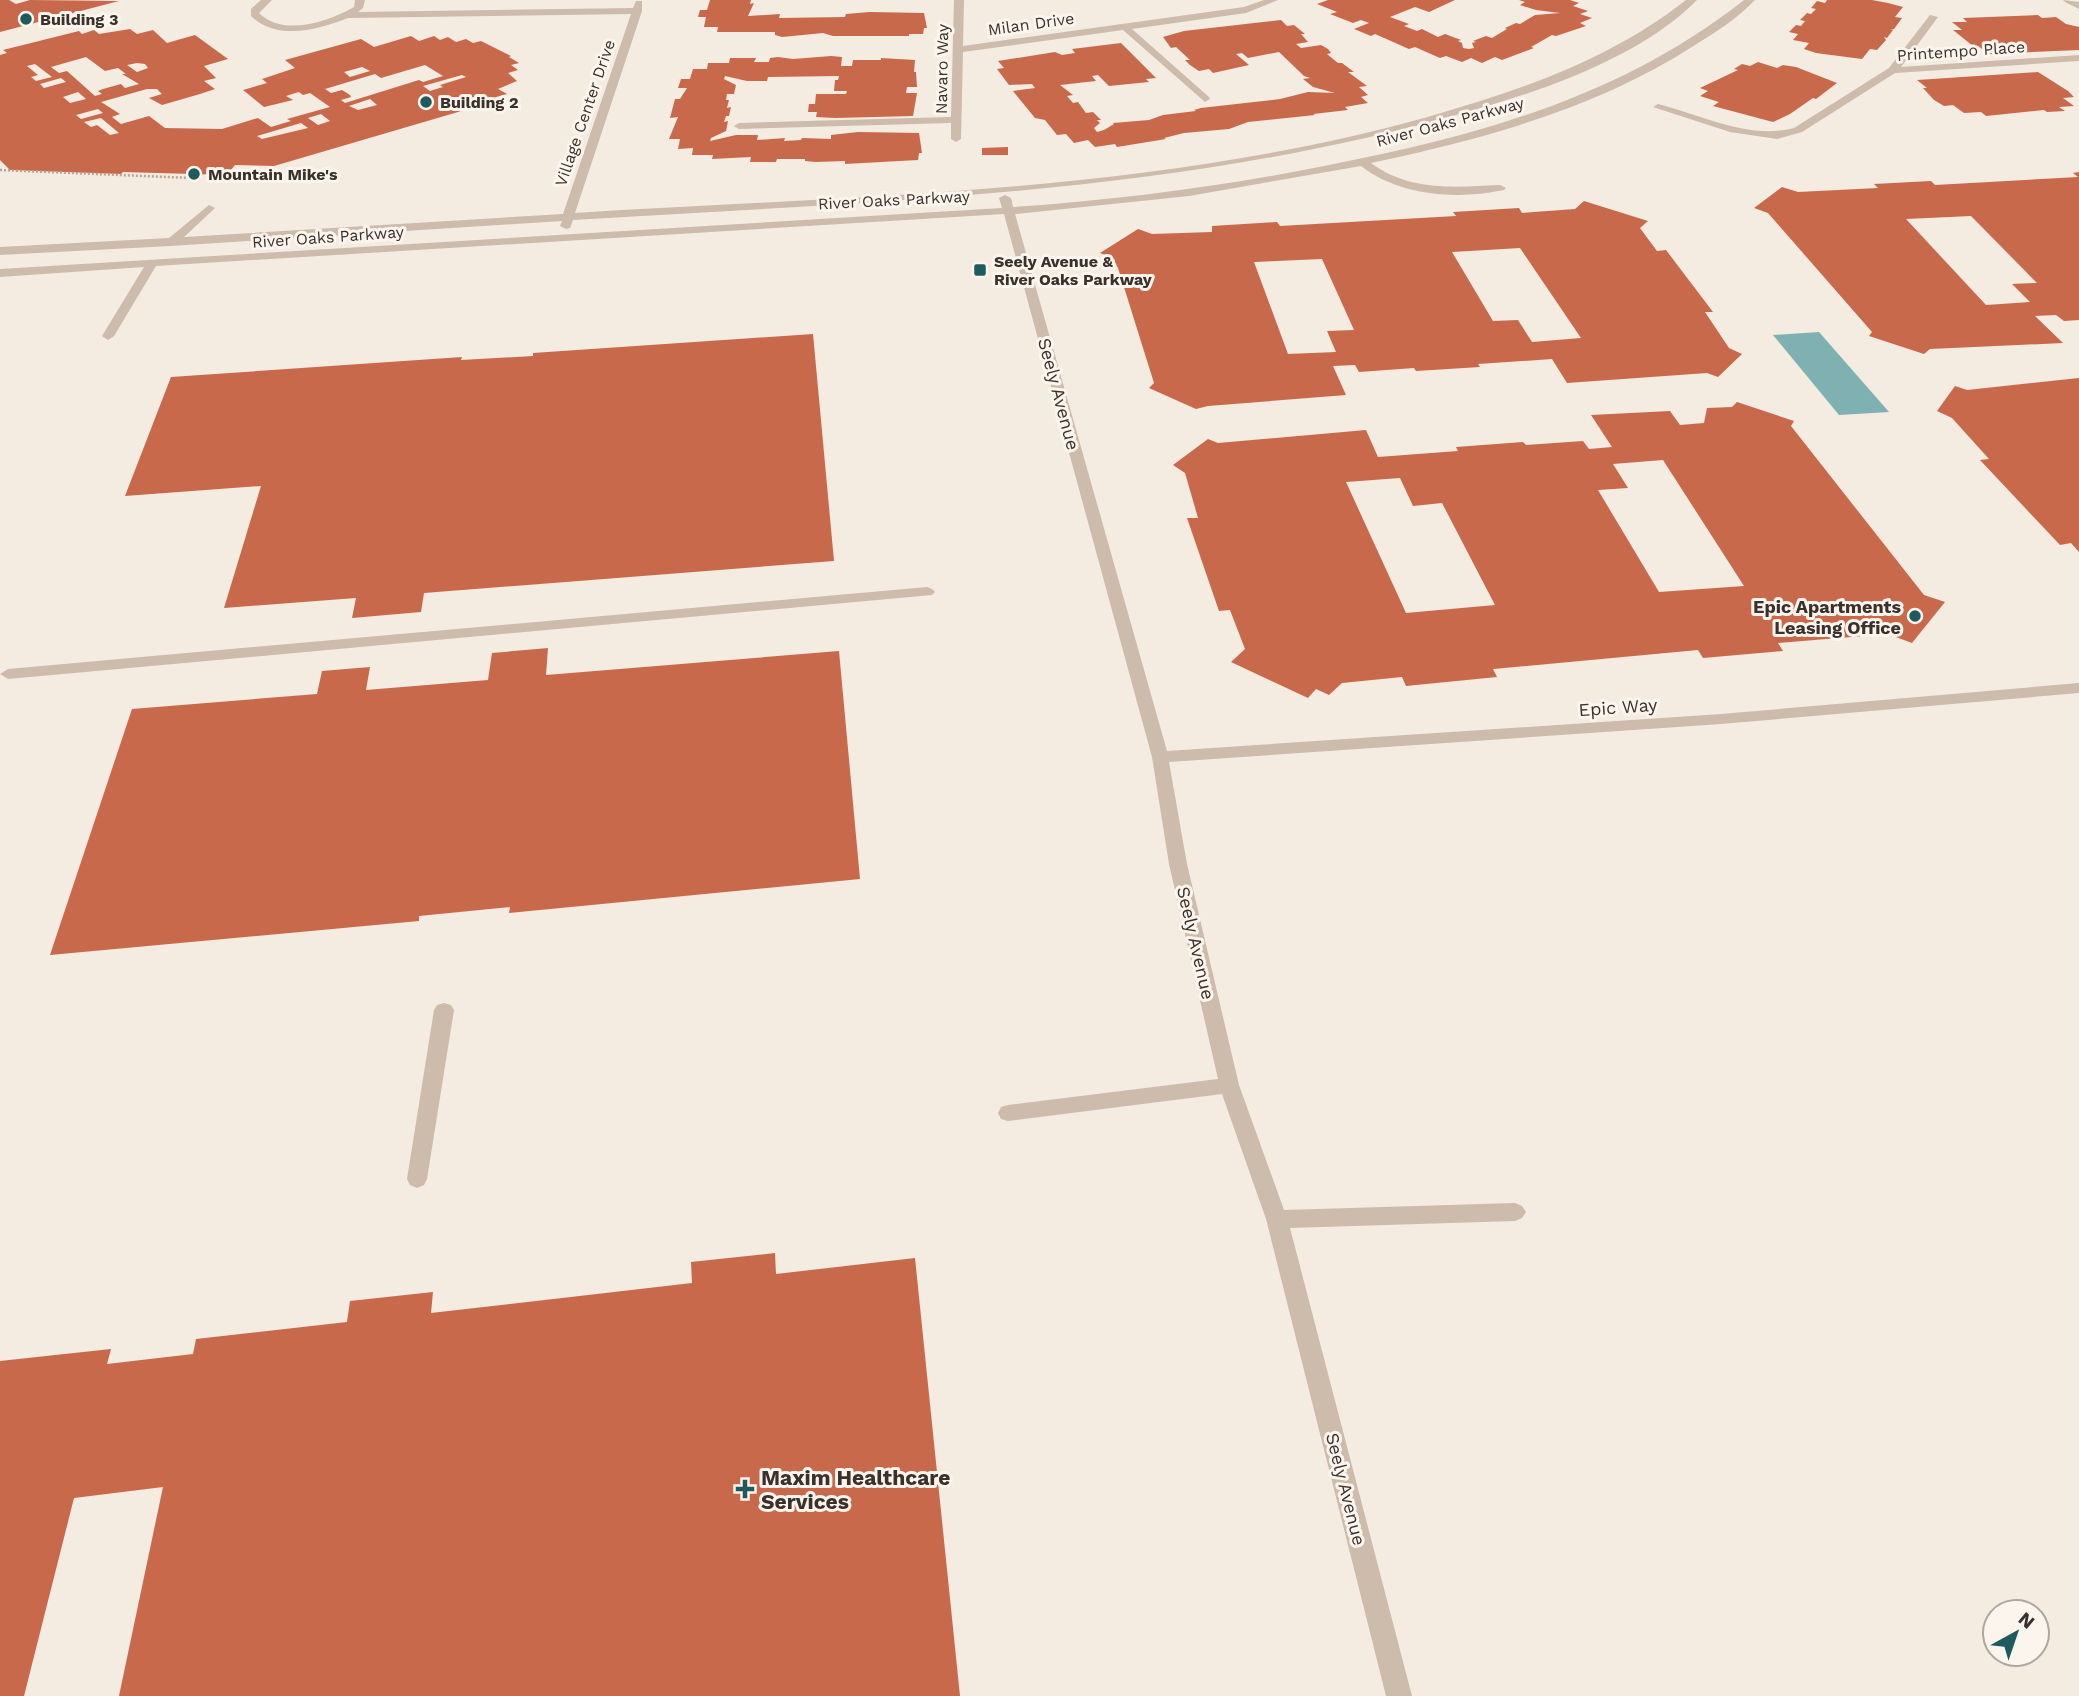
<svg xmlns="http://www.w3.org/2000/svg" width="2079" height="1696" font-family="'Work Sans',sans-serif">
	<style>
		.water { fill: #7fb0b2 }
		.building { fill: #c8694b; fill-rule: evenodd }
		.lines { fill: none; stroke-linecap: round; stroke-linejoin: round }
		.path { stroke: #b9a596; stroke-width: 2.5; stroke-dasharray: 2 2; stroke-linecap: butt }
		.minor { fill: #cdbbac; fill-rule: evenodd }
		.poi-dot { fill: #1f5a5e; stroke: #fbf5ee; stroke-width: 2.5 }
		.labels { text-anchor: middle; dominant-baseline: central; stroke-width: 6; stroke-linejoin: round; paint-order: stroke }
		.far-poi-label { font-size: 16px; font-weight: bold; fill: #3b302b; stroke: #fbf5ee; text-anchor: start }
		.far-street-label { font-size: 16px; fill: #3b302b; stroke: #fbf5ee }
		.street-label { font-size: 18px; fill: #3b302b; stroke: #fbf5ee }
		.poi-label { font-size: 18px; font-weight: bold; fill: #3b302b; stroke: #fbf5ee; text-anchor: end }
		.near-poi-label { font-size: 21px; font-weight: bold; fill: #3b302b; stroke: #fbf5ee; text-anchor: start }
	</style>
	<rect width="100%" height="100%" fill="#f4ebe1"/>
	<polygon class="water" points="1819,332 1889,412 1839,415 1773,335"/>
	<g class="building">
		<polygon points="0,0 9,0 16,4 30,0 119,1 0,32"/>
		<polygon points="710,0 751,0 750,4 754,3 748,16 780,14 779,18 845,17 846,14 870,12 924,13 927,28 924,28 923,34 909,34 909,36 833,36 823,33 782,37 775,35 775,32 717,32 718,27 704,27 706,17 698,17 700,10 707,10"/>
		<polygon points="1328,0 1455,0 1429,12 1415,7 1390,17 1409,24 1404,26 1417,31 1422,29 1438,37 1445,34 1461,40 1458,41 1462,43 1463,48 1469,49 1474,48 1472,43 1476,42 1473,41 1486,36 1492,38 1507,29 1505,28 1516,23 1520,24 1535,15 1560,13 1536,10 1520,5 1525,2 1519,0 1570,0 1579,3 1573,6 1588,11 1580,14 1592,18 1580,23 1586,26 1556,36 1552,35 1531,47 1534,48 1502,60 1495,57 1482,63 1471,58 1462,62 1446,56 1440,58 1415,47 1409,49 1375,34 1371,36 1354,29 1369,23 1361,20 1353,23 1330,14 1337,12 1317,4"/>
		<polygon points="1827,0 1872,0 1888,3 1903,7 1895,17 1902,18 1894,29 1890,30 1893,30 1887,38 1884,37 1886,40 1877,50 1870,49 1862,59 1816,53 1804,49 1809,43 1793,40 1798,34 1789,32 1796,25 1801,26 1805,21 1800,20 1807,13 1811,14 1816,9 1811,8 1817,1 1825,3"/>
		<polygon points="2038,15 2042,18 2056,17 2066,24 2079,27 2079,50 1989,54 1978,46 1973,46 1953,30 1962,30 1952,22 1967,22 1963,18"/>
		<polygon points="1281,20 1287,26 1294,25 1305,34 1301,34 1308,42 1296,44 1301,48 1321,45 1328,49 1331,53 1327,54 1338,63 1342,63 1354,72 1348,72 1367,86 1359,87 1368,95 1361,97 1368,103 1345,107 1348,110 1313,114 1315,115 1248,122 1229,129 1184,133 1164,138 1166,139 1117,147 1115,144 1095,147 1088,140 1074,143 1066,134 1057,135 1045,120 1035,118 1013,91 1035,88 1032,84 1009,85 997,69 1004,68 998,61 1055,52 1062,55 1075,53 1072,49 1121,43 1156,78 1146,79 1149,82 1109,86 1098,75 1092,76 1096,81 1060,85 1073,95 1067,96 1073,103 1078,102 1086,113 1093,112 1101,120 1097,120 1100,123 1094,128 1097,132 1104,130 1114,124 1113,123 1149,120 1163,115 1196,111 1194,110 1201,108 1280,99 1308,92 1335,93 1313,87 1303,79 1310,78 1304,76 1279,52 1248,58 1242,53 1236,54 1249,65 1213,73 1209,69 1199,71 1190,65 1185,60 1190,60 1176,47 1171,48 1163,37 1184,31"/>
		<path d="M 130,29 L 137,34 L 153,30 L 167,43 L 195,35 L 228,59 L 204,66 L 216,78 L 204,81 L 215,89 L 200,94 L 162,105 L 149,98 L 162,94 L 157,89 L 147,89 L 101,102 L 120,114 L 112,117 L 121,124 L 149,116 L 165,128 L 222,129 L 258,118 L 271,127 L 291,121 L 287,119 L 330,107 L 310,93 L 303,95 L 299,92 L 286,96 L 293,100 L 264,107 L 243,90 L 267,83 L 262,79 L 295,68 L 285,60 L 361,39 L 374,47 L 411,36 L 419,41 L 434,36 L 440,40 L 448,37 L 456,42 L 466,39 L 473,43 L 481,41 L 511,56 L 509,57 L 519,63 L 511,65 L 518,70 L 508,73 L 517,81 L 498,89 L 507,94 L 471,104 L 475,106 L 458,112 L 274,166 L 235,165 L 227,175 L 123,172 L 121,174 L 10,170 L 0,160 L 0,55 L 7,53 L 3,50 L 79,31 L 82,34 L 94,30 L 99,34 ZM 86,57 L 105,71 L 118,68 L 126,74 L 122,74 L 139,84 L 125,88 L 121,84 L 103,89 L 98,91 L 102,94 L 95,96 L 67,71 L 59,73 L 51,67 ZM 137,63 L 145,64 L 148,68 L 137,72 L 127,65 ZM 35,64 L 52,77 L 36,81 L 31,77 L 38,75 L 27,66 ZM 425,65 L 443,76 L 423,82 L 419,80 L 345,103 L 341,100 L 351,97 L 350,95 L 342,90 L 331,93 L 325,89 L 375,74 L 381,78 ZM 362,67 L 370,71 L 350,77 L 344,72 ZM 462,75 L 466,77 L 440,85 L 443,87 L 430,91 L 423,86 ZM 61,78 L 66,82 L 44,88 L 40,84 ZM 78,92 L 86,99 L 70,103 L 63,97 ZM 370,99 L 377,105 L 358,110 L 349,106 ZM 98,109 L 103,113 L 81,119 L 76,115 ZM 321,114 L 330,121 L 318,125 L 308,118 ZM 101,118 L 119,133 L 110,135 L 97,125 L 91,127 L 84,122 ZM 301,123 L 308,128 L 262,139 L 257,136 Z"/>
		<polygon points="831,56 842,57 841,66 852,66 853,60 881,60 881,58 915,60 914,72 916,72 917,87 907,87 906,93 917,93 913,116 835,118 816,117 817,112 808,112 809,104 815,104 816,94 846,94 847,91 834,91 835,80 838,80 839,76 768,77 767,81 747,81 725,76 724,79 736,85 734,94 727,94 726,100 729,100 727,108 731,107 729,116 726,116 724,122 728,121 726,131 711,138 710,141 736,135 758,135 757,140 785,138 784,141 801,140 802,138 831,139 831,135 858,132 919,133 922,153 919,153 918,160 845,164 845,161 816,162 805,161 805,159 777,159 776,162 750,162 751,157 712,159 713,155 692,155 693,148 678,149 680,139 669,139 678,117 670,118 675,99 680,99 687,88 678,88 681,79 690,79 693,69 707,69 708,63 729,63 730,58 756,58 754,62 769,62 770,58 778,57 793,59"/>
		<polygon points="1758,62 1777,68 1783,65 1796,67 1837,83 1816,99 1813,98 1790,114 1773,122 1713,106 1719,102 1700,96 1708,91 1700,88 1738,70 1734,69 1742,64 1750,66"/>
		<polygon points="2038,72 2068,91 2074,97 2063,98 2074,106 2059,107 2065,111 2047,112 2044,110 1986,116 1981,112 1964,113 1953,105 1944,106 1934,100 1923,88 1927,88 1917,80"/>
		<polygon points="1008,147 1008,155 982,155 982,148"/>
		<path d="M 2079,172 L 2079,320 L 2064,321 L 2056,315 L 2035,316 L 2063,343 L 1930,349 L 1924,354 L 1869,336 L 1872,332 L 1768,213 L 1754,208 L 1782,187 L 1798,192 L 1878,188 L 1874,184 L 1931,181 L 1935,185 L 2078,177 L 2073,173 ZM 1971,216 L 2037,283 L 2012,284 L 2030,302 L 1986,305 L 1906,219 Z"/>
		<path d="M 1584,201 L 1648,221 L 1640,228 L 1657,251 L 1666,250 L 1713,312 L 1705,312 L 1729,348 L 1742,354 L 1718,377 L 1707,373 L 1567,383 L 1552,359 L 1478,364 L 1480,367 L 1416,371 L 1414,368 L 1359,372 L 1355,365 L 1333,366 L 1346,395 L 1208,406 L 1196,409 L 1149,388 L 1154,383 L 1118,268 L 1113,258 L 1100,253 L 1138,229 L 1152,234 L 1212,232 L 1212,226 L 1277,222 L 1280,226 L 1456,216 L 1453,212 L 1519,208 L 1522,213 L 1575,209 ZM 1520,248 L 1581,338 L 1532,342 L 1518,320 L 1493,321 L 1452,252 ZM 1322,259 L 1354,330 L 1327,331 L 1336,352 L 1288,354 L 1254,262 Z"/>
		<polygon points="813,334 834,561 424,593 421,612 352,618 356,598 224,608 261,486 125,496 171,377 462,357 461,360 533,356 533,353"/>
		<polygon points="2079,378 2079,552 2071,543 2060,545 1980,460 1989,459 1952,418 1937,411 1955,386 1967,390"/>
		<path d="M 1737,402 L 1794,421 L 1791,426 L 1924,595 L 1945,602 L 1912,643 L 1888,634 L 1778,643 L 1783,651 L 1703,658 L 1698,650 L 1493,669 L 1497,677 L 1406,686 L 1402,677 L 1342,683 L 1329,695 L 1316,689 L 1308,698 L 1231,662 L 1245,649 L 1230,610 L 1219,611 L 1187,518 L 1198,518 L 1185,473 L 1173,465 L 1208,439 L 1218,443 L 1366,430 L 1378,457 L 1458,451 L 1456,447 L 1523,442 L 1526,445 L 1583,441 L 1589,449 L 1612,447 L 1591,415 L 1670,411 L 1680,425 L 1704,423 L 1707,408 L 1732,407 ZM 1663,460 L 1744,586 L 1659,592 L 1598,490 L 1628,488 L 1613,464 ZM 1400,478 L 1413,506 L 1442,503 L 1495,605 L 1406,613 L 1346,482 Z"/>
		<polygon points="548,648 546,675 839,651 860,879 509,913 510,907 419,916 419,921 50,955 132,709 317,694 322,671 370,667 366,690 488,680 492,653"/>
		<polygon points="775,1253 776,1274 915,1258 960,1696 119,1696 163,1487 74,1498 24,1696 0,1696 0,1361 111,1349 107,1364 193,1354 196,1339 347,1322 350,1301 433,1292 431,1313 692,1283 691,1262"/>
	</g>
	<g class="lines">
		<g class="path">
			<polyline points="0,170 191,178"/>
			<polyline points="227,179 238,180"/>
		</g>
		<g class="minor">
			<path d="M 261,0 L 272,0 L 259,13 C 283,37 328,22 354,7 L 355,0 L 365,0 L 363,8 L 358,12 L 633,8 L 636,1 L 642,1 L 642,11 L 575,213 C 861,195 1154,194 1431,116 C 1522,90 1611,59 1686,0 L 1697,0 C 1640,58 1539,92 1463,113 C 1172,196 873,201 573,220 L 570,228 L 566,229 L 560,226 L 562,221 L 170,246 L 0,255 L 0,247 L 169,238 L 209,205 L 215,208 L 213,210 L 184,237 L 563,214 L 631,14 L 348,18 C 318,30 276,41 251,16 L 251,9 Z"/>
			<polygon points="954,0 964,0 963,46 1244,7 1264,0 1278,0 1246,13 1132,29 1209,97 1210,99 1205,102 1123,30 963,52 961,139 956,142 951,139 951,123 739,129 734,126 739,123 951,117"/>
			<path d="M 1744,0 L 1755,0 C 1738,18 1716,32 1695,45 C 1598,108 1484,139 1371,163 C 1410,192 1455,187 1500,185 L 1506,188 L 1504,190 C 1456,200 1400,196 1361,166 L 1189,196 L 1015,214 L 1167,751 L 1721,714 L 2079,683 L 2079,693 L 1721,724 L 1169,762 L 1187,864 L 1239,1085 L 1284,1210 L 1515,1203 L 1522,1206 L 1526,1212 L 1522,1218 L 1515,1221 L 1290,1228 L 1412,1696 L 1386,1696 L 1266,1219 L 1222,1094 L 1008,1121 L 1001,1119 L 998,1113 L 1001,1107 L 1008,1105 L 1218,1079 L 1169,864 L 1152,757 L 1004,214 L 156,266 L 114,336 L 108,340 L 102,336 L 144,267 L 0,277 L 0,269 L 1002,208 L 999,198 L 1005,195 L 1011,198 L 1013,207 C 1119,200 1225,186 1329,165 C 1480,135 1621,97 1744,0 Z"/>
			<polygon points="2063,0 2079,2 2079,9 2065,2"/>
			<path d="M 1930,15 L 1938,17 L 1901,67 L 2079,55 L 2079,61 L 1895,73 L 1802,132 L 1777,139 L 1730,132 L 1653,107 L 1658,104 C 1701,115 1750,140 1794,128 L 1889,68 Z"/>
			<polygon points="927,587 932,589 935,592 932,595 8,679 0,674 8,669"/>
			<polygon points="444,1003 451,1005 454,1010 427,1179 424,1185 417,1188 410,1185 407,1179 434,1010 437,1005"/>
		</g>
	</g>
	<g class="poi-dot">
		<circle cx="26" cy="19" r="7"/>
		<circle cx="426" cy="102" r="7"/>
		<circle cx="194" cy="174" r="7"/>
		<rect x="973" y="263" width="14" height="14" rx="3.5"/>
		<circle cx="1915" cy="616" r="7"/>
		<path d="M741.5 1478.5h7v7h7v7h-7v7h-7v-7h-7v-7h7z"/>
	</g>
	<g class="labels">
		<g class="far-poi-label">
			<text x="40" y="19">Building 3</text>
			<text x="440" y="102">Building 2</text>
			<text x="208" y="174">Mountain Mike's</text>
			<text x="994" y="261">Seely Avenue &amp;<tspan x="994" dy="18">River Oaks Parkway</tspan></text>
		</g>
		<g class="far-street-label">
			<text transform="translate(1031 24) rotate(-8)">Milan Drive</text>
			<text transform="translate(1961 51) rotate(-4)">Printempo Place</text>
			<text transform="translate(942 69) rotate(-89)">Navaro Way</text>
			<text transform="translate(585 113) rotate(-71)">Village Center Drive</text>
			<text transform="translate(1450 122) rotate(-15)">River Oaks Parkway</text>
			<text transform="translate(894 200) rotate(-3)">River Oaks Parkway</text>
			<text transform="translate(328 237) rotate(-4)">River Oaks Parkway</text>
		</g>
		<g class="street-label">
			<text transform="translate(1059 394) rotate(75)">Seely Avenue</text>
			<text transform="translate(1618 707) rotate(-4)">Epic Way</text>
			<text transform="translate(1196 943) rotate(77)">Seely Avenue</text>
			<text transform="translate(1346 1489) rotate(76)">Seely Avenue</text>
		</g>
		<g class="poi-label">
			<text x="1901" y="606">Epic Apartments<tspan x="1901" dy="21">Leasing Office</tspan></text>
		</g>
		<g class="near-poi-label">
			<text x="761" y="1477">Maxim Healthcare<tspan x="761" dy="24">Services</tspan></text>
		</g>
	</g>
	<g transform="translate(2016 1633) rotate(40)"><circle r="33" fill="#fbf5ee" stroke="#aea6a0" stroke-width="2"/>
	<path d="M0-5L12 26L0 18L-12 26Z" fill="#1f5a5e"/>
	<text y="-10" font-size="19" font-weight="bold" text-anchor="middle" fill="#3b302b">N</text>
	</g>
</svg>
